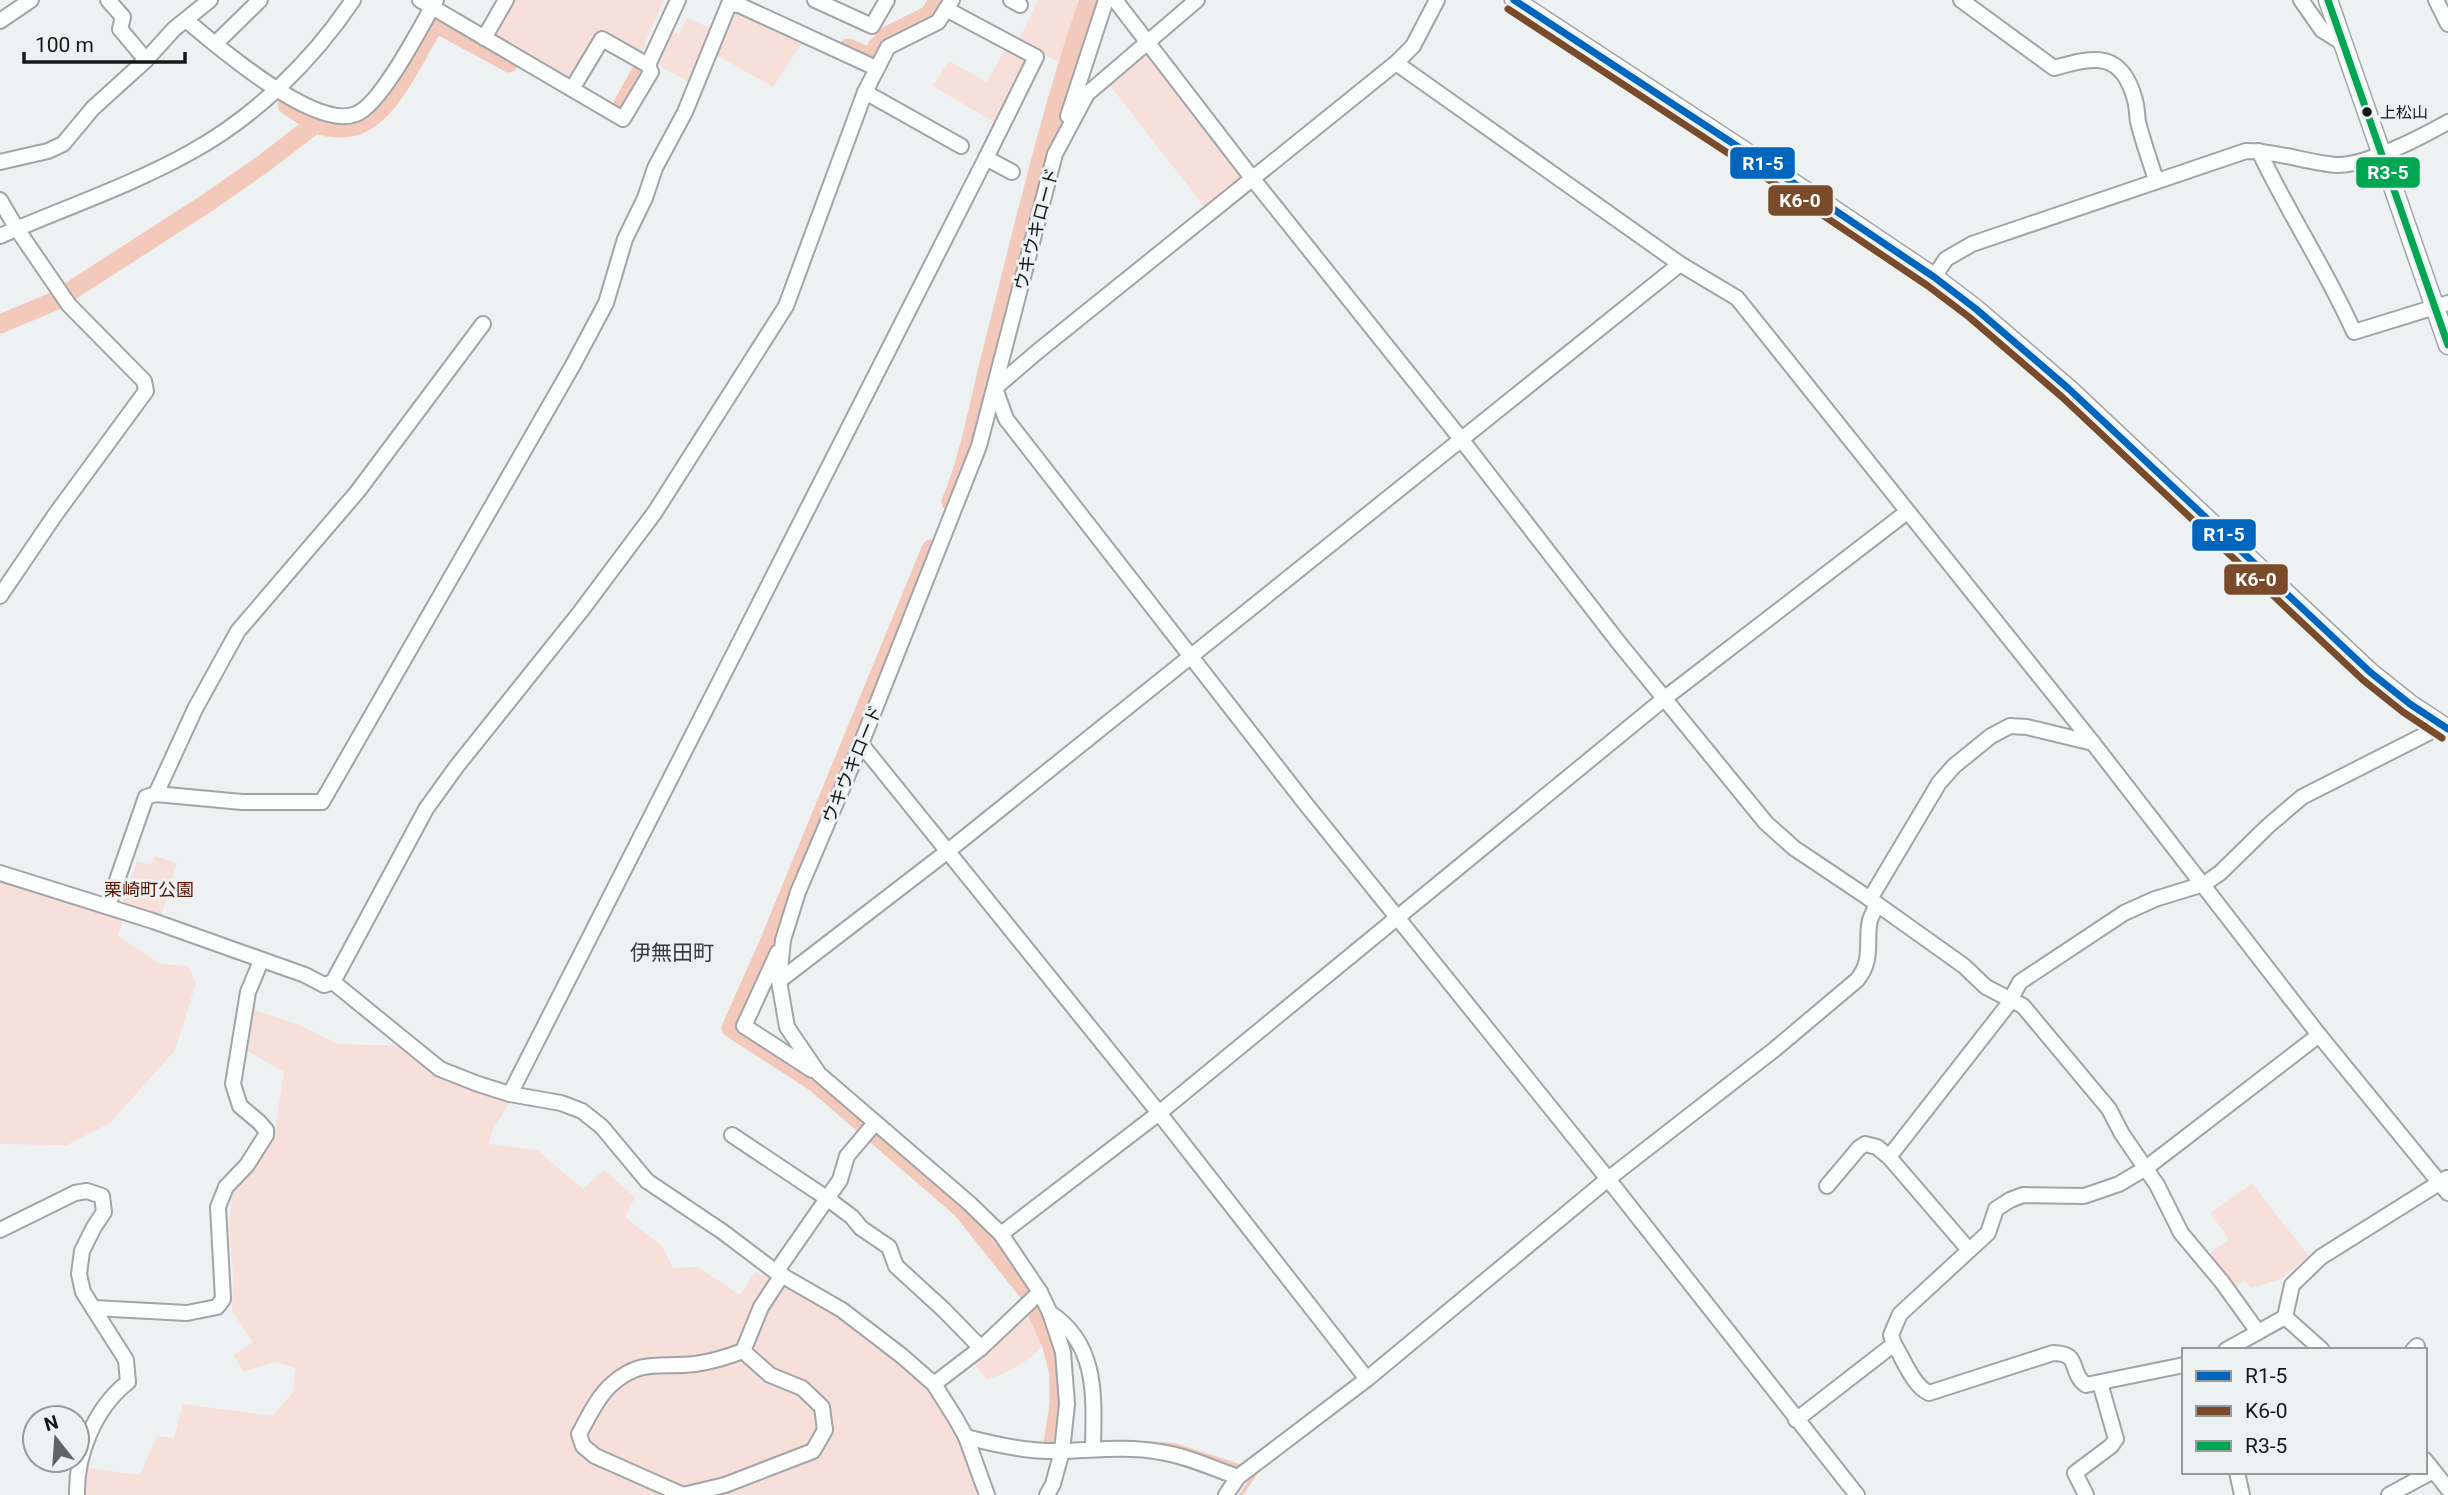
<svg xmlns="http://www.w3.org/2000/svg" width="2448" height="1495" font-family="Roboto,'Noto Sans JP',sans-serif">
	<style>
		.green { fill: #f6e0d9 }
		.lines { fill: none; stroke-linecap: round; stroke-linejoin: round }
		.stream { stroke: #f3c9bc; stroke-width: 3.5 }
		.river { stroke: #f3c9bc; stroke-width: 19 }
		.minor-casing { stroke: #a2a5a5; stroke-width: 18 }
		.major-casing { stroke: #a2a5a5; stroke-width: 21 }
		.minor { stroke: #fcfdfd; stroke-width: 14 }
		.major { stroke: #fcfdfd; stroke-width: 18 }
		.bus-1-casing { stroke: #ecf2f2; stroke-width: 12 }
		.bus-2-casing { stroke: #ecf2f2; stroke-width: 12 }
		.bus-3-casing { stroke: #ecf2f2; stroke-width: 12 }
		.bus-1 { stroke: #0065bd; stroke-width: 7 }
		.bus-2 { stroke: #7a4b2a; stroke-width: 7 }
		.bus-3 { stroke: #00a651; stroke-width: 7 }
		.bus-dot { fill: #161818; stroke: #ecf2f2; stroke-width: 2.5 }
		.labels { text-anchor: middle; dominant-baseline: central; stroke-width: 6; stroke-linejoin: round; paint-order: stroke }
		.bus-label { font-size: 16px; fill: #161818; stroke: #ecf2f2; text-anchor: start }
		.street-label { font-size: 18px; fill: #161818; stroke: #ecf2f2 }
		.park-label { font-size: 18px; fill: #5c1500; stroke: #ecf2f2 }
		.quarter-label { font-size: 21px; fill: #353a3a; stroke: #ecf2f2 }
		.line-badge { stroke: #ecf2f2; stroke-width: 2.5 }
		.badge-label { font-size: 19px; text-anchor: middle; font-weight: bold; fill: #fff }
	</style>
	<rect width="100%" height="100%" fill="#edf1f1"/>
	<g class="green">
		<polygon points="506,0 664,0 638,59 602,40 572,89 484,38"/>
		<polygon points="1038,0 1075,0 1082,4 1060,63 1019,40"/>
		<polygon points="732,9 804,40 773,87 713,53"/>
		<polygon points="687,18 712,29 690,83 654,63 670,31 679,34"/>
		<polygon points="1007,46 1032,59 997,124 933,86 949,61 987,82"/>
		<polygon points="1148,47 1246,177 1206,209 1109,84"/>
		<polygon points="154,856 177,863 161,916 122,904 137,861 151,865"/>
		<polygon points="0,879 123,917 118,936 160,964 188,966 196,983 175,1050 110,1123 67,1145 0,1144"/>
		<polygon points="252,1009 300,1025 338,1044 407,1046 511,1100 492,1131 489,1144 537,1150 583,1189 604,1170 635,1197 625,1217 661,1245 673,1268 698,1267 740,1295 755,1272 795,1288 844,1316 929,1388 959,1437 982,1495 85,1495 88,1468 140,1475 157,1436 174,1438 183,1404 272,1416 292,1394 296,1368 275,1362 243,1372 234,1355 253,1342 232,1311 233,1275 229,1227 232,1195 273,1142 284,1072 246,1050"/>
		<polygon points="2252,1184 2309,1256 2279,1280 2251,1288 2244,1280 2233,1289 2206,1256 2229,1239 2210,1213"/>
		<path d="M 1038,1302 C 1041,1310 1046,1320 1048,1329 C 1051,1352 1005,1374 987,1380 L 973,1362 Z"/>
	</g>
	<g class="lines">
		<g class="stream">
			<polyline points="1149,1443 1175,1445 1243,1467"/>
			<polyline points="1241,1495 1257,1471"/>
		</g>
		<g class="river">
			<polyline points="848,48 872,58 877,47 887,36 929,15 939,0"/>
			<polyline points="287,105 315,124"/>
			<polyline points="622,106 643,68"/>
			<path d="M 0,324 L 55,301 L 207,203 L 263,164 L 315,124 C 329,128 344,130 358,125 C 390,114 416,55 433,27 L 441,26 L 509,63"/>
			<path d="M 951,502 C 971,454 980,398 993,348 C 1023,232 1049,114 1089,0"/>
			<polyline points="931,549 768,945 731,1028 816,1083 962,1209 1028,1292 1051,1343 1059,1373 1059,1405 1053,1443"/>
		</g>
		<g class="minor-casing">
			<g id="minor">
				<polyline points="108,0 123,17 120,29 146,60"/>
				<polyline points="420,0 623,119 651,72 648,65"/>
				<polyline points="815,0 872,26 887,0"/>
				<polyline points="1011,0 1020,5"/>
				<polyline points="1115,0 1252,178 1461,439 1619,643 1766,823 1794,848 1870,899 1964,966 1986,987 2023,1006 2109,1109 2122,1134 2157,1185 2181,1233 2222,1282 2258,1332"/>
				<polyline points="1437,0 1413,46 1396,63 1037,352 995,388 1006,419 1305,803 1608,1179 1857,1495"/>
				<path d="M 1961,0 L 2054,68 C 2095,56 2122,51 2135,100 C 2137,107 2137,115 2138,122 C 2143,142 2150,161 2156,180"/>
				<polyline points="2301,0 2322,30 2343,43"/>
				<polyline points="2436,0 2448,24"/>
				<polyline points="946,9 1036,57 986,158 1012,172"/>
				<path d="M 186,20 C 217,46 315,131 356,114 C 381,105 422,25 436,0"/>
				<polyline points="0,21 31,0"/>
				<polyline points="484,38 506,0"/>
				<polyline points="215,44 260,0"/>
				<polyline points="1396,63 1680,264 1737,298 2093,743 2319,1035 2448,1193"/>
				<polyline points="572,89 602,39 648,65 678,0"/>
				<polyline points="865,92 961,146"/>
				<polyline points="1068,116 1106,0"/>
				<path d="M 2259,151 C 2288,213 2326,269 2354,332 L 2448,303"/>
				<polyline points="0,162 48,151 63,144 93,108 146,60 174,29 210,0"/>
				<polyline points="0,200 17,229 69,305 144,381 146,391 55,515 0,596"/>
				<path d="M 0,236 C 64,208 130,186 191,152 C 256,116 312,61 353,0"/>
				<path d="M 1934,277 L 1946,259 L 1972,244 L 2246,151 C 2278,151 2308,163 2337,165 C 2366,166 2423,136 2448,122"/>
				<polyline points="861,744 1159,1113 1367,1379"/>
				<polyline points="156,794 195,709 238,631 358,491 483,324"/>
				<polyline points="0,873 153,921 305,975 324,985 333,982 426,809 457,766 581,611 655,512 786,306 865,92 888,47 938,22 952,0"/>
				<polyline points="1870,899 1939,783 1954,766 1991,736 2010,726 2027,727 2093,743"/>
				<polyline points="108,906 146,797 156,794 242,802 322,802 573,365 606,303 625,239 645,198 655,168 685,112 729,4 739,5 876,68"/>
				<polyline points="778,952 744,1026 812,1070"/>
				<polyline points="779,981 948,851 1680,264"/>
				<polyline points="333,982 440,1069 478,1084 510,1094 561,1103 582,1111 602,1127 647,1181 723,1232 776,1272 842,1310 902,1356 934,1384 956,1419 966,1437 987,1495"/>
				<polyline points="510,1094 986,158"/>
				<polyline points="732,1135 828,1199 852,1217 861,1228 889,1247 896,1266 944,1310 981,1348"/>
				<polyline points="1889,1157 2007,1006 2020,982 2124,913 2155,899 2204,884 2220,873 2268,826 2302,797 2442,726"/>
				<polyline points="1827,1186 1859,1148 1865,1144 1877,1147 1889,1157 1969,1250"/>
				<path d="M 0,1230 L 75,1193 L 87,1191 L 102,1196 L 104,1212 L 94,1227 L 82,1251 L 79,1274 L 83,1292 L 126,1360 L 128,1382 C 95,1408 76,1454 77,1495"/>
				<polyline points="1001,1234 1159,1113 1665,698 1907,512"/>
				<polyline points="776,1272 840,1180 847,1156 875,1123"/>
				<polyline points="93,1308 187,1313 217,1307 223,1299 218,1207 226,1187 247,1165 266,1135 266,1130 259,1122 240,1106 233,1084 248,992 261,961"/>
				<path d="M 1050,1313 C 1098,1344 1094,1397 1093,1448"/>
				<polyline points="2285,1317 2322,1350"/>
				<polyline points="1894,1344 1891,1335 1900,1314 1988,1233 1996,1209 2010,1200 2023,1195 2084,1196 2119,1184 2146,1168 2319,1035"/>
				<polyline points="2226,1350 2285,1317 2292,1285 2321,1257 2447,1178"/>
				<polyline points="2413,1350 2417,1346"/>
				<polyline points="934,1384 981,1348 1040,1292"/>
				<path d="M 1796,1420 L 1894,1344 C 1903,1358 1913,1386 1929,1393 L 2053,1353 C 2082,1353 2068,1372 2086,1385 L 2184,1365"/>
				<path d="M 966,1437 C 997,1445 1029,1452 1062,1451 C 1095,1450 1128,1446 1160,1452 C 1187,1456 1212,1468 1238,1477"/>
				<polyline points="2425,1460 2448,1489"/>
				<polyline points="2237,1472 2242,1495"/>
				<path d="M 683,1495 L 595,1456 L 583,1446 L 579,1434 C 588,1418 598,1396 612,1384 C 642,1358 660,1368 695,1364 C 711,1362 727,1357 743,1351 L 761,1307 L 782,1275"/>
				<polyline points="683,1495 725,1485 813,1451 825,1430 822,1407 802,1388 770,1375 743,1351"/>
				<polyline points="1047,1495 1053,1484 1062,1451 1067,1404 1063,1352 1050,1313 1040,1292 1001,1234 969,1203 819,1074 787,1027 779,981 783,940 798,892 861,744 979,446 1055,154 1087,94 1197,0"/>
				<path d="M 1226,1495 L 1238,1477 L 1367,1379 L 1608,1179 L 1775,1049 L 1857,980 C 1874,959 1865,943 1870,920 C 1872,915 1875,909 1877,904"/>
				<polyline points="2086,1495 2075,1473 2111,1446 2116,1439 2100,1383"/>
				<polyline points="2389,1495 2433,1471"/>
			</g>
		</g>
		<g class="major-casing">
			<g id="major">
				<polyline points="1514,0 1827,205 1934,277 1976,309 2069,389 2370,672 2410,704 2448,729"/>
				<polyline points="2328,0 2448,345"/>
			</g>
		</g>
		<use href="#minor" class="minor"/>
		<use href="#major" class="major"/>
		<g class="bus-1-casing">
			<polyline id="bus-1" points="1514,0 1827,205 1934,277 1976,309 2069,389 2370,672 2410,704 2448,729"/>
		</g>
		<g class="bus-2-casing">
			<polyline id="bus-2" points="1508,9 1821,214 1928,286 1969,317 2062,397 2363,680 2403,712 2442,738"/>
		</g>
		<g class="bus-3-casing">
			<polyline id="bus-3" points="2328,0 2448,345"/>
		</g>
		<use href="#bus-1" class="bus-1"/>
		<use href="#bus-2" class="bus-2"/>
		<use href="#bus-3" class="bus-3"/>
	</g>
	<circle class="bus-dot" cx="2367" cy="112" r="6"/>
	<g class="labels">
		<g class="bus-label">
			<text x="2380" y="112">上松山</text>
		</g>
		<g class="street-label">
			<text transform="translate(1036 229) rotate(-75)">ウキウキロード</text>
			<text transform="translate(852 764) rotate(-67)">ウキウキロード</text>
		</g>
		<g class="park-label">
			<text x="149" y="889">栗崎町公園</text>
		</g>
		<g class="quarter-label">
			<text x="672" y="953">伊無田町</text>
		</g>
	</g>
	<g class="line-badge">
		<rect x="1729" y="146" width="67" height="34" rx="7" fill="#0065bd"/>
		<rect x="2355" y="156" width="66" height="33" rx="7" fill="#00a651"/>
		<rect x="1767" y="184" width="67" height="33" rx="7" fill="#7a4b2a"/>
		<rect x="2191" y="518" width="66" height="34" rx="7" fill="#0065bd"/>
		<rect x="2223" y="563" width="66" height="33" rx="7" fill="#7a4b2a"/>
	</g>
	<g class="badge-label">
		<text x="1763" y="170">R1-5</text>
		<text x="2388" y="179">R3-5</text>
		<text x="1800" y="207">K6-0</text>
		<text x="2224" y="541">R1-5</text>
		<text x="2256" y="586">K6-0</text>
	</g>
	<rect x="2182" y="1348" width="245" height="126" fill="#ecf2f2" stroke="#969b9b" stroke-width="2"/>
	<rect x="2196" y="1371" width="35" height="10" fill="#0065bd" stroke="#969b9b" stroke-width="2"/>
	<text x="2245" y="1383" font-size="21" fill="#161818">R1-5</text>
	<rect x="2196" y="1406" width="35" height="10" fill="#7a4b2a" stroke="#969b9b" stroke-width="2"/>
	<text x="2245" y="1418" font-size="21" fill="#161818">K6-0</text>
	<rect x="2196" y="1441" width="35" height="10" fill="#00a651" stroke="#969b9b" stroke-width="2"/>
	<text x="2245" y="1453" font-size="21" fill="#161818">R3-5</text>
	<g transform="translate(56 1439) rotate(343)"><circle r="33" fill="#ecf2f2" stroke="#969b9b" stroke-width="2"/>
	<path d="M0-5L12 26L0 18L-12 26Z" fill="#616464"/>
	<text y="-10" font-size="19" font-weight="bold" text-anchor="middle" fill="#161818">N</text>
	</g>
	<path d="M24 52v10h161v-10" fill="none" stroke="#161818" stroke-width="3.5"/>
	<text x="35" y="52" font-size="21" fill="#161818" stroke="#ecf2f2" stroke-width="5" paint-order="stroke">100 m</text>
</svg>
